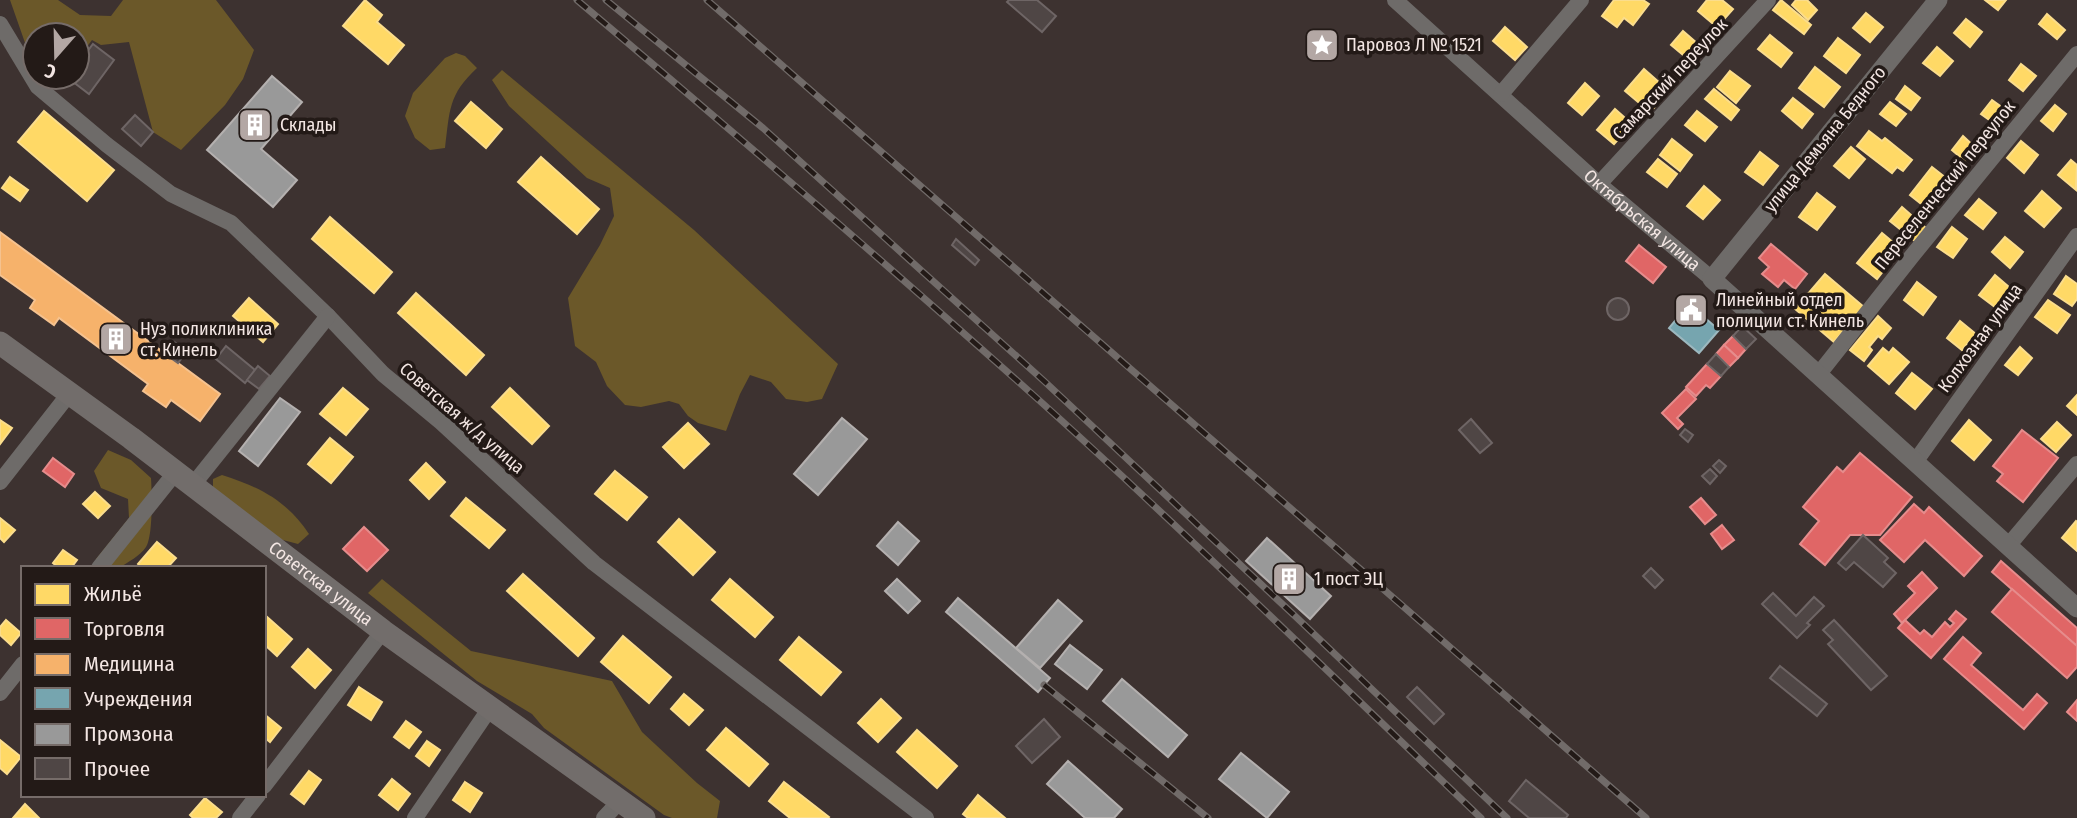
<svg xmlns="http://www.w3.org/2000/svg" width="2077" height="818" font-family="'Fira Sans Condensed',sans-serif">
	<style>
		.forest { fill: #6b5829 }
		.homes { fill: #ffd966; stroke: #fbdd8c; stroke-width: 2 }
		.shops { fill: #e06666; stroke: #e68c8c; stroke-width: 2 }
		.health { fill: #f6b26b; stroke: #f5c28f; stroke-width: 2 }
		.public { fill: #76a5af; stroke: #9cb8bf; stroke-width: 2 }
		.industry { fill: #999; stroke: #b4b0af; stroke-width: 2 }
		.building { fill: #4f4645; stroke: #6e6565; stroke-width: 2 }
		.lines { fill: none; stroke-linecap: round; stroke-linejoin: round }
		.minor { stroke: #6e6b69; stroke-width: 16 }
		.tertiary { stroke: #6e6b69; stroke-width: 19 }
		.secondary { stroke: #726d6b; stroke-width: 23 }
		.rail-casing { stroke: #716b69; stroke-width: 7 }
		.rail { stroke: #231a17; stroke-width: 4.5; stroke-dasharray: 13; stroke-linecap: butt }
		.labels { text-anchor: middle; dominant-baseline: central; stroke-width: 7; stroke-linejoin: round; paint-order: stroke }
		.poi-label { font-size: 18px; fill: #f3e6e3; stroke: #231a17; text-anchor: start }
		.street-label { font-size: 18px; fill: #f3e6e3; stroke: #231a17 }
	</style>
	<rect width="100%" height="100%" fill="#3d3230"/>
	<g class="forest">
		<polygon points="58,0 80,15 111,16 123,0 216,0 254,50 243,79 225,105 181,150 153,132 129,42 101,45 92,40 77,60 77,35 35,35 35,60 30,57 10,0"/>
		<path d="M 456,53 L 465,56 L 477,68 C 448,95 450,110 445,148 L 430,150 L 415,138 L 405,116 L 413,93 L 445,58 Z"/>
		<polygon points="502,70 694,230 838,364 822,399 807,402 786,399 771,382 750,375 740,394 726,431 698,423 688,416 679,404 669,401 641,407 625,405 607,386 596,362 575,346 568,298 600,245 614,216 610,188 587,178 509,106 492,80"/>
		<path d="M 108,450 L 131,460 L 151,478 C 152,493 153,536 146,547 C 140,556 128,562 119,568 L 96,559 L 129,518 L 128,499 L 101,488 L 94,471 Z"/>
		<path d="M 222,475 C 260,487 287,501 309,534 L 298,544 L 268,536 L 213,489 L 213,479 Z"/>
		<polygon points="382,579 471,651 612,681 642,732 697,783 720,801 717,818 672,818 664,815 544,728 532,714 477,681 368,593"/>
	</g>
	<g class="homes">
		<polygon points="365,0 382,15 377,22 404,45 388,64 343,26"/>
		<polygon points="1614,0 1643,0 1649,4 1633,25 1624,18 1617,27 1602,16"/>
		<polygon points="1707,0 1722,0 1733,9 1717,27 1698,11"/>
		<polygon points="1781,0 1811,25 1804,34 1773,10"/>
		<polygon points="1796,0 1807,0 1817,10 1808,20 1792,5"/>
		<polygon points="1985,0 2006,0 1998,10"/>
		<polygon points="1866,13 1883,27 1870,42 1853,28"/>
		<polygon points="2047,14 2065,30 2057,39 2039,24"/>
		<polygon points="1966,19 1982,32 1970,47 1954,33"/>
		<polygon points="1505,27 1527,47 1515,60 1493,41"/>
		<polygon points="1683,31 1699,45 1688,59 1671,45"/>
		<polygon points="1770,35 1792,53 1781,67 1758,49"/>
		<polygon points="1838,38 1860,55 1846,73 1824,56"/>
		<polygon points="1937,47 1953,61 1940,76 1923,63"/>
		<polygon points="2021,64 2036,76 2023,91 2009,80"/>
		<polygon points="1815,67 1840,87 1824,107 1799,88"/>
		<polygon points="1644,69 1669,91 1650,112 1625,91"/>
		<polygon points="1730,71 1750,86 1736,103 1717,87"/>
		<polygon points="1585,83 1599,96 1582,115 1568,103"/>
		<polygon points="1905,86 1920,98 1911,110 1896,99"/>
		<polygon points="1714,89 1739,110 1731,120 1705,99"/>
		<polygon points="1793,98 1813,114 1802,128 1782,111"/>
		<polygon points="1992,100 2010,113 1999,127 1981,114"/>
		<polygon points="471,102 502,129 486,148 455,121"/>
		<polygon points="1890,102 1906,114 1896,126 1880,114"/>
		<polygon points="2055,105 2066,114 2053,131 2041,121"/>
		<polygon points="1615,109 1632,124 1614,144 1597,130"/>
		<polygon points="44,111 114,170 87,201 18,142"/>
		<polygon points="1697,111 1717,127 1705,141 1685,125"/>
		<polygon points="1869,131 1882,141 1885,138 1912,160 1903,171 1897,167 1892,173 1857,146"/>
		<polygon points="1963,136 1976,148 1965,161 1952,150"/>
		<polygon points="1672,139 1692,155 1680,171 1660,155"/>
		<polygon points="2021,141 2038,155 2024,173 2007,158"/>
		<polygon points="1851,147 1865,159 1849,178 1834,166"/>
		<polygon points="1760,152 1778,166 1763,185 1745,172"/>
		<polygon points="541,157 599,209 577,234 518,182"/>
		<polygon points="1658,159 1677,174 1667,187 1647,172"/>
		<polygon points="2071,160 2077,165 2076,190 2058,175"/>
		<polygon points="1932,167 1951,182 1929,210 1910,195"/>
		<polygon points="10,177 28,190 20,201 2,188"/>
		<polygon points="1704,186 1720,200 1703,219 1687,206"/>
		<polygon points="2042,191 2061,208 2044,227 2025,211"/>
		<polygon points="1817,193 1835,207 1817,230 1799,217"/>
		<polygon points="1979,199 1996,213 1983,229 1965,215"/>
		<polygon points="1902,207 1926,228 1915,241 1890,221"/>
		<polygon points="330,217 392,272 374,293 312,239"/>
		<polygon points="1952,227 1967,239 1953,258 1937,247"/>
		<polygon points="1882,233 1895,244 1882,260 1888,265 1877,279 1857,263"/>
		<polygon points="2005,237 2023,252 2010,268 1992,252"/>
		<polygon points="1825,274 1864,307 1834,342 1795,309"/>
		<polygon points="1995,275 2010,288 1995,307 1979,295"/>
		<polygon points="2066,276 2077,284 2077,299 2072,306 2054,294"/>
		<polygon points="1917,282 1936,297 1923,315 1904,300"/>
		<polygon points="416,293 484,355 466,375 398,313"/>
		<polygon points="249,298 278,324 263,342 233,316"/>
		<polygon points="2048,300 2070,315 2057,333 2035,317"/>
		<polygon points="1878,316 1891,328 1882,339 1878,336 1869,347 1872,350 1864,361 1850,350"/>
		<polygon points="1960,321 1976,334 1962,350 1947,338"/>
		<polygon points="2020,347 2032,358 2018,375 2005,365"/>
		<polygon points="1883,348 1889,353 1893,348 1909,362 1889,384 1868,366"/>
		<polygon points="1912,373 1932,389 1915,409 1896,393"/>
		<polygon points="343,388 368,409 346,435 320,414"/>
		<polygon points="510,388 549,426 532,444 492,407"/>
		<polygon points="2077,395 2077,415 2067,406"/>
		<polygon points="0,420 12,428 0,444"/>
		<polygon points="1969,420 1991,440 1974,460 1952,441"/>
		<polygon points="2057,422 2071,435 2056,452 2041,439"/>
		<polygon points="688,423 709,444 684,468 663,447"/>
		<polygon points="330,438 353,457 331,483 308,464"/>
		<polygon points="426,463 445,482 429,499 410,480"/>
		<polygon points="615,471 647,497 627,520 595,494"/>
		<polygon points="95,492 110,506 98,518 83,504"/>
		<polygon points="466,498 505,530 489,548 451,516"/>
		<polygon points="0,518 15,530 4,542 0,538"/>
		<polygon points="679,519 715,552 693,575 658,542"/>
		<polygon points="2076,521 2077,522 2077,551 2062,538"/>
		<polygon points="157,542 176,558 167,568 142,568 138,564"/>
		<polygon points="63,550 77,560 71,568 59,568 53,563"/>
		<polygon points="523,574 594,638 578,656 507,591"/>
		<polygon points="730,579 773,617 755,637 712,600"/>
		<polygon points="266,616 292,639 277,656 264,644"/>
		<polygon points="6,620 21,633 11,645 0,635 0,627"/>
		<polygon points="623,636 671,677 649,703 601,662"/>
		<polygon points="799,637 841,672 821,695 780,660"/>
		<polygon points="308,649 331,670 315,688 292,667"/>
		<polygon points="359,687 382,702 371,720 348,705"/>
		<polygon points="684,694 703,710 689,725 671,709"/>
		<polygon points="881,699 901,718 878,742 858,723"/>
		<polygon points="264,714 281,728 270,742 264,737"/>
		<polygon points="406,721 421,732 409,748 394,737"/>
		<polygon points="726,728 768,764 749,786 707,750"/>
		<polygon points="917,730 957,766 937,788 897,752"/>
		<polygon points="0,740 21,757 7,774 0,768"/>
		<polygon points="427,741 440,750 429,766 416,756"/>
		<polygon points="309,771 321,780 304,804 291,794"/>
		<polygon points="392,779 410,794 398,810 379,795"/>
		<polygon points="465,782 482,793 470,812 453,800"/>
		<polygon points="784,782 829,817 828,818 790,818 769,801"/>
		<polygon points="978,795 1005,818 968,818 963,814"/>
		<polygon points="205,798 222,812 216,818 193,818 190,815"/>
		<polygon points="25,804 39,818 13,818"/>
	</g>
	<g class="shops">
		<polygon points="1771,244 1807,274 1795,289 1784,280 1778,287 1762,274 1769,267 1759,258"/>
		<polygon points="1639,245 1666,267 1653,283 1626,261"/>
		<polygon points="1733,336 1746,349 1738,358 1724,345"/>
		<polygon points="1724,345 1738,358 1729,367 1716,354"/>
		<polygon points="1707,364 1721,376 1710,388 1706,385 1696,396 1686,387"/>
		<polygon points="1686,389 1696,399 1677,418 1683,424 1678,429 1662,413"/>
		<polygon points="2022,430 2058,458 2023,502 1997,481 2003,474 1993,466"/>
		<polygon points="1860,453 1912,497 1880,535 1850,535 1825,565 1800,544 1819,521 1803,507 1837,467 1843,472"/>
		<polygon points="53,458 74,474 65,487 43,471"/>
		<polygon points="1701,498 1716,515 1705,524 1690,507"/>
		<polygon points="1914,504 1924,513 1929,507 1982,556 1964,576 1925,540 1904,562 1880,540"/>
		<polygon points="1722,525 1734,540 1722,549 1711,534"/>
		<polygon points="364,527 388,550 367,571 343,549"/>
		<polygon points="2001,561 2077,628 2077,646 1992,572"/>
		<polygon points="1922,572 1937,588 1902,623 1894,614 1915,593 1908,586"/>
		<polygon points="2012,589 2077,646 2077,667 2067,678 1992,612"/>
		<polygon points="1956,611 1966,619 1931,658 1898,628 1905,620 1920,634 1924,630 1932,637 1945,622 1950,627 1954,623 1949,619"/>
		<polygon points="1963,637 1981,653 1971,665 2023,710 2037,694 2047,703 2024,729 1944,659"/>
		<polygon points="2077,700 2077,721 2067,712"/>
	</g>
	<polygon class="health" points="0,232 220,394 200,421 171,400 166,407 143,391 148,384 59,318 54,325 30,308 35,300 0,275"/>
	<polygon class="public" points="1689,304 1719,330 1699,353 1669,328"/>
	<g class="industry">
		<polygon points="272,76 302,102 261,149 297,180 273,207 207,150"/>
		<polygon points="280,398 300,412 258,466 239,451"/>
		<polygon points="842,418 867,439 818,495 794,474"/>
		<polygon points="898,522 919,541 898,565 877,546"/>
		<polygon points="1267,538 1331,596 1310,619 1246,561"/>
		<polygon points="897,579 920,601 908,613 885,591"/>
		<polygon points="958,598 1050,678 1038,692 946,612"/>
		<polygon points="1058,600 1082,621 1040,668 1016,648"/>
		<polygon points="1070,645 1102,670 1087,689 1055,664"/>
		<polygon points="1122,679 1187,735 1168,757 1103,701"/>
		<polygon points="1241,753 1289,792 1267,818 1219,779"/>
		<polygon points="1068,761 1122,809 1114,818 1085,818 1047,784"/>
	</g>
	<g class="building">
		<polygon points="1009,0 1037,0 1056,16 1042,32 1007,2"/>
		<polygon points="93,44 114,60 89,94 68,78 77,77 77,65"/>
		<polygon points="135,115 153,132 141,146 122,129"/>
		<polygon points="956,239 979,260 975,265 952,245"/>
		<circle cx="1618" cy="309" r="11"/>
		<polygon points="1742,326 1756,339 1746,349 1733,336"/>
		<polygon points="173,341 187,351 178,363 164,353"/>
		<polygon points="226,346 255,370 245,383 216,359"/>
		<polygon points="1716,354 1729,367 1721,376 1707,364"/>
		<polygon points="258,366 270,376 259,389 247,380"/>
		<polygon points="1471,419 1492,443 1480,453 1459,430"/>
		<polygon points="1685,429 1693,435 1688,442 1680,435"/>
		<polygon points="1719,460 1726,466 1720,473 1713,466"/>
		<polygon points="1710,469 1717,476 1710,484 1702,476"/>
		<polygon points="1863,535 1888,558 1884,562 1896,573 1883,587 1854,562 1846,570 1838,563"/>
		<polygon points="1651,568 1663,580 1655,588 1643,576"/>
		<polygon points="1773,593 1796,616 1814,597 1824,606 1807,623 1810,625 1797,638 1762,604"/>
		<polygon points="1834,620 1887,676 1871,690 1828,644 1833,640 1823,630"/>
		<polygon points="1780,666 1827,704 1817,716 1770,678"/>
		<polygon points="1417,687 1444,714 1434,724 1407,697"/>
		<polygon points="1044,719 1060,737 1032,763 1016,746"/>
		<polygon points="1526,780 1568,815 1566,818 1529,818 1509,801"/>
	</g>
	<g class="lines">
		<g class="minor">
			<path id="s1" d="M 1395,0 L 1599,184 L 1712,279"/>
			<polyline points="0,24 38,87 107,145 171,194 231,223 328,316 383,374 441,422 594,563 926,818"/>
			<polyline points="1501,94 1581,0"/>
			<polyline points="1599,184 1768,0"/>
			<polyline points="1818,375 1912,256 2077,54"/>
			<polyline points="1915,462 2077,236"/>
			<polyline points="0,482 69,394"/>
			<polyline points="192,486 328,316"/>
			<polyline points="2008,546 2077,464"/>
			<polyline points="99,568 175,473"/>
			<polyline points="0,693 23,664"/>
			<polyline points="264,786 383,631"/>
			<polyline points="240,818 258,795"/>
			<polyline points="415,818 490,708"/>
			<polyline points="604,818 621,800"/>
		</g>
		<polyline class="tertiary" points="1938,0 1712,279 2077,608"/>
		<path class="secondary" id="s2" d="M 0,343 L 131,438 L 383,631 L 644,818"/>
		<g class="rail-casing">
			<g id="rail">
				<path d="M 577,0 C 730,129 882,260 1031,393 C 1185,531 1332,676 1481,818"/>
				<polyline points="606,0 763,128 1044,381 1295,616 1507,818"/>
				<polyline points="707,0 1646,818"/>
				<polyline points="1044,685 1208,818"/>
			</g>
		</g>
		<use href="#rail" class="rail"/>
	</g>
	<defs>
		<g id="sight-square" transform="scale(1.75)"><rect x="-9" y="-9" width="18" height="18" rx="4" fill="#b3a7a4" stroke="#231a17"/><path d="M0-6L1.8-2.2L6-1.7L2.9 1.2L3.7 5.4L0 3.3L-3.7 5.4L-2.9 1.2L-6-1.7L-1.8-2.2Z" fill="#fff"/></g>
		<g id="building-square" transform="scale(1.75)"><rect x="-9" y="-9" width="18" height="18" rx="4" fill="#b3a7a4" stroke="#231a17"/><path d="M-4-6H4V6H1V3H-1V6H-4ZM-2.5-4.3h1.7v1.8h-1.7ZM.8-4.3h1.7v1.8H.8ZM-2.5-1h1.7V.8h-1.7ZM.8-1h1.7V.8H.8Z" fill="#fff"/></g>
		<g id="civic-square" transform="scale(1.75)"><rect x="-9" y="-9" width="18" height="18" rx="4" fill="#b3a7a4" stroke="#231a17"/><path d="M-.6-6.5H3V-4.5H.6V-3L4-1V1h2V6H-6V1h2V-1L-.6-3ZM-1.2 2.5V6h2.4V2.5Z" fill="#fff"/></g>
	</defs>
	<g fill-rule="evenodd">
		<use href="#sight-square" x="1322" y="45"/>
		<use href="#building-square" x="255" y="125"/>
		<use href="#civic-square" x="1691" y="310"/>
		<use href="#building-square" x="116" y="339"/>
		<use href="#building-square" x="1289" y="579"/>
	</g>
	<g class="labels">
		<g class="poi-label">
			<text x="1346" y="45">Паровоз Л № 1521</text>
			<text x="280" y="125">Склады</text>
			<text x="1716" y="300">Линейный отдел<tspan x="1716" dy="21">полиции ст. Кинель</tspan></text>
			<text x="140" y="329">Нуз поликлиника<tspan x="140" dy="21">ст. Кинель</tspan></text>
			<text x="1314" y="579">1 пост ЭЦ</text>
		</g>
		<g class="street-label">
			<text transform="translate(1670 79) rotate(-47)">Самарский переулок</text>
			<text transform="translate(1825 139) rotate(-51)">улица Демьяна Бедного</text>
			<text transform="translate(1945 185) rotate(-51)">Переселенческий переулок</text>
			<text stroke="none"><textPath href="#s1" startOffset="331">Октябрьская улица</textPath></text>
			<text transform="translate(1980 338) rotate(-54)">Колхозная улица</text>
			<text transform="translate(462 418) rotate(41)">Советская ж/д улица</text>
			<text stroke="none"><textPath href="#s2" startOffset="401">Советская улица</textPath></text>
		</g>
	</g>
	<rect x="21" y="566" width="245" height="231" fill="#231a17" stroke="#766c69" stroke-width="2"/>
	<rect x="35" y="584" width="35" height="21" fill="#ffd966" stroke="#766c69" stroke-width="2"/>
	<text x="84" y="601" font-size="21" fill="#f3e6e3">Жильё</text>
	<rect x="35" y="618" width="35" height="21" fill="#e06666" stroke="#766c69" stroke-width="2"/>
	<text x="84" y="636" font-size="21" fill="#f3e6e3">Торговля</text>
	<rect x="35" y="654" width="35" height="21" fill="#f6b26b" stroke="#766c69" stroke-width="2"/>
	<text x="84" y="671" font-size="21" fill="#f3e6e3">Медицина</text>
	<rect x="35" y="688" width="35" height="21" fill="#76a5af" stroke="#766c69" stroke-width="2"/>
	<text x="84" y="706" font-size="21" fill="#f3e6e3">Учреждения</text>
	<rect x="35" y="724" width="35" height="21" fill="#999999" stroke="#766c69" stroke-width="2"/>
	<text x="84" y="741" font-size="21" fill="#f3e6e3">Промзона</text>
	<rect x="35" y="758" width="35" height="21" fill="#4f4645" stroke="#766c69" stroke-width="2"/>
	<text x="84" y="776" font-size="21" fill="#f3e6e3">Прочее</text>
	<g transform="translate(56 56) rotate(200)"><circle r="33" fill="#231a17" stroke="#766c69" stroke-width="2"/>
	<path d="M0-5L12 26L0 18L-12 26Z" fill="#b3a7a4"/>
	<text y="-10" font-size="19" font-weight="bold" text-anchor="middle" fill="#f3e6e3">С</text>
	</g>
</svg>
